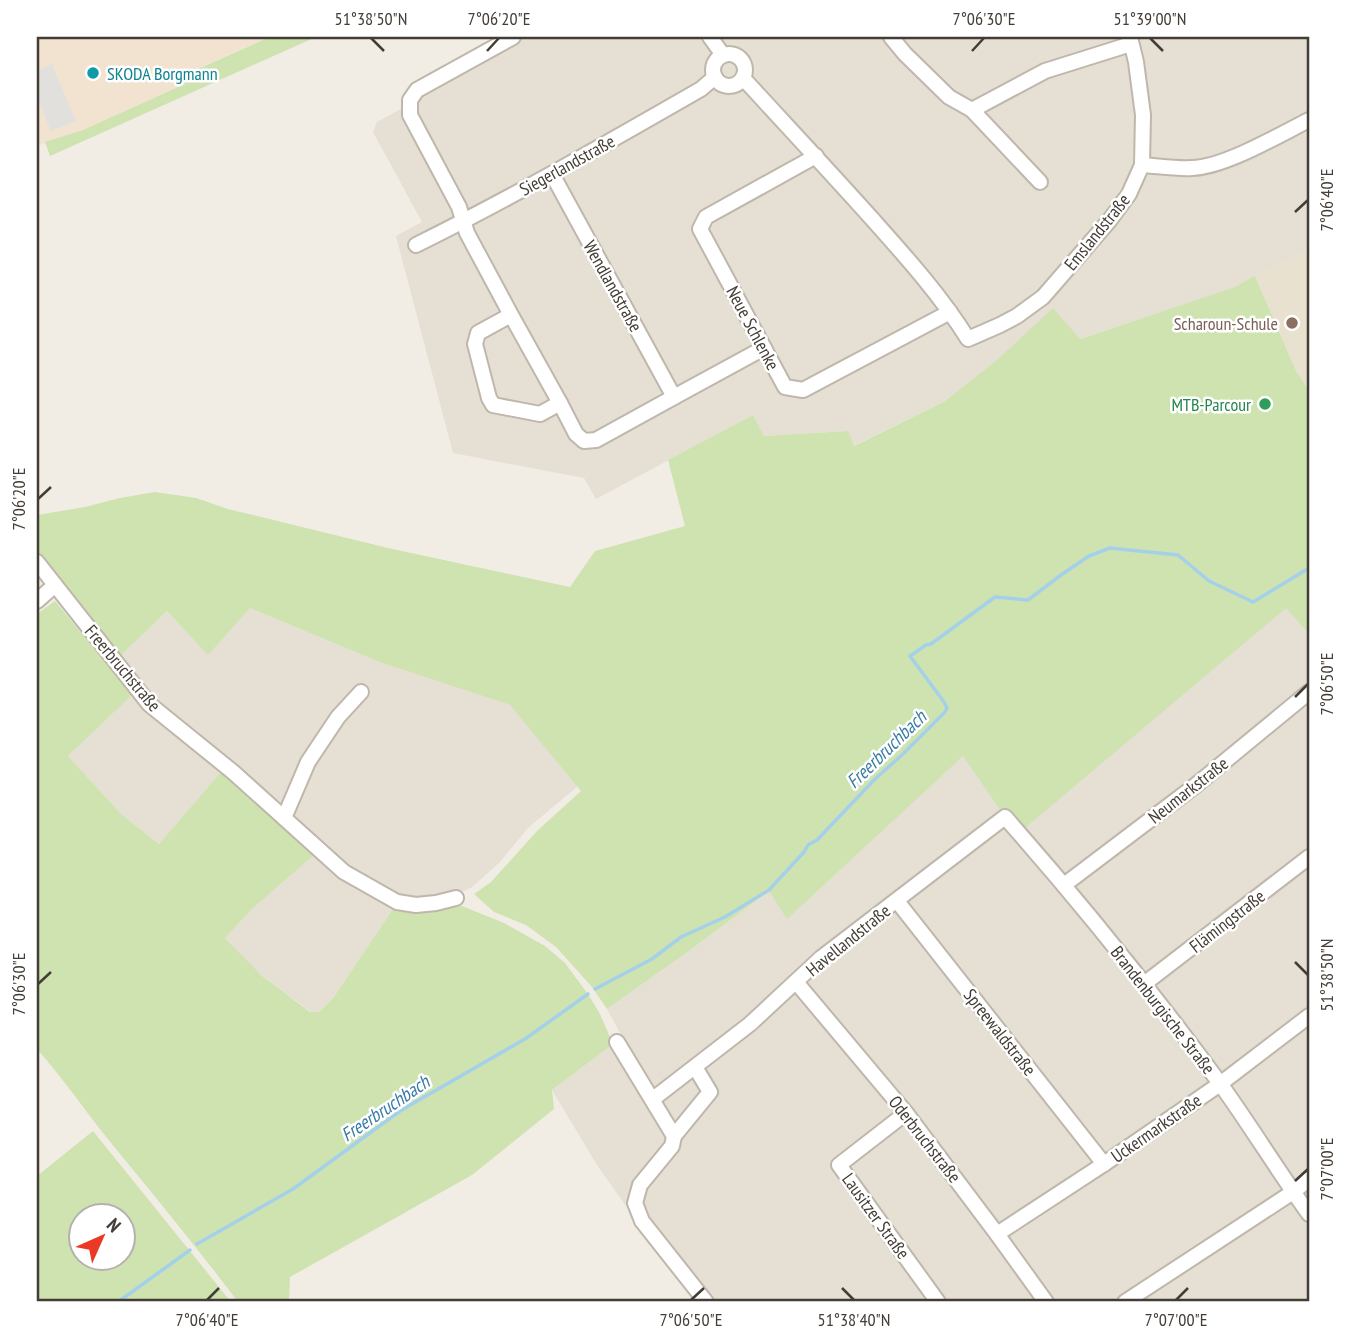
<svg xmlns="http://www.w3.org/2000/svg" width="1346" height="1339" font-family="'PT Sans Narrow',sans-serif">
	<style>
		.residential { fill: #e5dfd4 }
		.commercial { fill: #f2e3d1 }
		.education { fill: #e9e1d0 }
		.green { fill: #cee3b0; fill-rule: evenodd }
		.parking { fill: #e2e0dd }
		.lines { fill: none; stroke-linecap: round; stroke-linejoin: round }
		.stream { stroke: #a5d0ea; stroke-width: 3.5 }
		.minor-casing { stroke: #bfb7ab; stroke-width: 18 }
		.minor { stroke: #fff; stroke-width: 14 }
		.ticks { fill: none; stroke: #433d35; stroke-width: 2.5 }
		.culture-dot { fill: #0f9aa8; stroke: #fff; stroke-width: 2.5 }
		.education-dot { fill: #8d6e63; stroke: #fff; stroke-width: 2.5 }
		.leisure-dot { fill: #2e9e5b; stroke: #fff; stroke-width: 2.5 }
		.labels { text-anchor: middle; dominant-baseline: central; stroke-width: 5; stroke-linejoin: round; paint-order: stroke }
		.culture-label { font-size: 18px; fill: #0d838f; stroke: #fff; text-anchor: start }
		.street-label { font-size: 18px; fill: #433d35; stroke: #fff }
		.education-label { font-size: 18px; fill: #785e54; stroke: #fff; text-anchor: end }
		.leisure-label { font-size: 18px; fill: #27864d; stroke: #fff; text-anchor: end }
		.water-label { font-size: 19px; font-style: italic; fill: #377ba6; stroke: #fff }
		.neatline { fill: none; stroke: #433d35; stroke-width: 2.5 }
		.ticks-label { font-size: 18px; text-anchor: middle; fill: #433d35 }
	</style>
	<rect width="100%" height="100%" fill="#f1ede5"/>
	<g class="residential">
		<polygon points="501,37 1309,37 1309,250 1259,274 1236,287 1079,339 1053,309 998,359 945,401 853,446 847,431 764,436 753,415 596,499 584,478 453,453 396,236 422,222 373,132 377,122 401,109 409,87"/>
		<polygon points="1286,607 1309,634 1309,1302 702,1302 636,1220 597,1165 552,1090 622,1037 607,1009 689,951 769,891 787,918 963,755 1005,817"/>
		<polygon points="250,608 382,663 510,705 578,786 528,828 499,863 472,887 458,894 443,898 404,899 355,872 159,706 118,658 167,611 208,654"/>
		<polygon points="132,695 152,716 221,772 159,844 122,815 68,756"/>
		<polygon points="314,855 336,871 395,906 334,997 319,1012 311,1012 256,971 225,938 252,909"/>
	</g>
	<polygon class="commercial" points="37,37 270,37 183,75 186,84 83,130 37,146"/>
	<polygon class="education" points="1309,250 1309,390 1296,371 1255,276"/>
	<g class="green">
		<polygon points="270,37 316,37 50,156 45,142 83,130 185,84 182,76"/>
		<polygon points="1255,276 1296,371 1309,390 1309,634 1286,608 1019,833 1005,817 963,756 787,919 769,891 689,951 607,1009 592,987 556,947 526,925 494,912 474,894 491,882 537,831 581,791 510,705 382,663 250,608 208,655 167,611 118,658 37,554 37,515 85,507 120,498 155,492 196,498 228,509 388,548 570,587 595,551 685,526 668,460 753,415 764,436 848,431 854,446 945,401 998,359 1053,308 1080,339 1235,287"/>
		<path d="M 55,601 L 132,695 L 68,756 L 122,815 L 159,844 L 221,772 L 314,855 L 252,909 L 225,938 L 261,975 L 310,1012 L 319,1012 L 334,997 L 395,906 L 437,910 L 462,906 L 504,923 L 545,946 L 565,963 L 588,994 L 600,1014 L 613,1044 L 552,1090 L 554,1109 L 472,1175 L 290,1277 L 289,1302 L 238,1302 C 196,1246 151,1192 107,1138 C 83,1108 62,1077 37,1049 L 37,614 Z"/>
		<path d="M 93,1131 L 231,1302 L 37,1302 L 37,1176 ZM 80,1216 L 122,1216 L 122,1258 L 80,1258 Z"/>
	</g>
	<polygon class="parking" points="52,64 76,121 51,131 37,98 37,71"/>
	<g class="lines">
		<g class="stream">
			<polyline points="595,989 652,959 681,937 725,917 769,890 804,852 808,845 817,840 875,779 903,754 945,712 947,708 944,702 910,656 926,645 931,644 995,597 1028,600 1061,575 1089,556 1110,548 1178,555 1209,581 1253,602 1309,568"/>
			<polyline points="197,1244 293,1189 400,1111 525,1039 588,994"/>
			<polyline points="118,1302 190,1250"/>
		</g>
		<g class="minor-casing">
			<g id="minor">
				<polyline points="710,37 723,55"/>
				<polyline points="891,37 905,54 949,97 972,110 1040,182"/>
				<circle cx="729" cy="70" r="16"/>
				<path d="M 743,78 C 787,126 831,173 874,221 C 907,258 941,296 968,339 L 1000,325 L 1017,316 L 1043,297 L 1109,221 L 1129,194 L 1142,165 L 1143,115 L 1136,62 L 1130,37"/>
				<polyline points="972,110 1045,71 1131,44"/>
				<polyline points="816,156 706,217 700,229 785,387 803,390 950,312"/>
				<path d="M 1142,165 C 1158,166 1176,169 1192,168 C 1225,167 1279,135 1309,120"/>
				<polyline points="552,174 674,397 596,440 584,441 576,434 560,403"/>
				<path d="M 416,245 C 513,197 607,143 701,89 L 715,77"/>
				<polyline points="511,315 560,403 540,414 493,405 489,398 475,344 478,333 511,315 467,233 459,207 410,115 410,100 417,90 513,37"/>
				<polyline points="674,397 764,348"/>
				<polyline points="37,562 149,704 233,772 344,872 397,902 416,905 436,903 456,898"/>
				<polyline points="37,601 55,585"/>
				<polyline points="284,818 308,762 338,717 361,692"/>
				<polyline points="1064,885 1196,785 1309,692"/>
				<polyline points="897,901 1104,1164"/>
				<polyline points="796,982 906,1113 997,1234 1046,1302"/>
				<polyline points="1144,984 1309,857"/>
				<polyline points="617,1042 674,1136 672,1146 640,1185 635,1203 642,1221 706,1302"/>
				<path d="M 653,1099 L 750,1024 L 821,958 L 1005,817 C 1080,902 1151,990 1219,1082 C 1250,1125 1278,1171 1309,1214"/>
				<polyline points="906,1113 839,1165 938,1302"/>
				<polyline points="674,1136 710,1092 695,1067"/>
				<polyline points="997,1234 1104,1164 1220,1084 1309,1016"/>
				<polyline points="1125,1302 1293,1192 1309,1179"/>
			</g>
		</g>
		<use href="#minor" class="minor"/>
	</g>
	<path class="ticks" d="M 371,38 L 384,51M 1150,38 L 1163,51M 487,51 L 499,38M 972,51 L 984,38M 1295,212 L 1308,200M 38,499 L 51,487M 1295,697 L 1308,684M 1295,962 L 1308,975M 38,984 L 51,972M 1295,1181 L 1308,1169M 842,1288 L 854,1300M 207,1300 L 219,1288M 691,1300 L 704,1288M 1176,1300 L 1188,1288"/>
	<circle class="culture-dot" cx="93" cy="73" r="7"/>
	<circle class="education-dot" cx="1292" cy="323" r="7"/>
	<circle class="leisure-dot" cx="1265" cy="404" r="7"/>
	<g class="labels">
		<g class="culture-label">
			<text x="107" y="73">SKODA Borgmann</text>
		</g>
		<g class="street-label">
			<text transform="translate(567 165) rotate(-29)">Siegerlandstraße</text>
			<text transform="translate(1097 232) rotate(-51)">Emslandstraße</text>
			<text transform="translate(613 286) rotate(61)">Wendlandstraße</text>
			<text transform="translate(753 328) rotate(62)">Neue Schlenke</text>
			<text transform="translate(123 668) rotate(50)">Freerbruchstraße</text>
			<text transform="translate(1188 790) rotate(-38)">Neumarkstraße</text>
			<text transform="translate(1227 921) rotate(-38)">Flämingstraße</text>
			<text transform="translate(848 940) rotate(-39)">Havellandstraße</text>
			<text transform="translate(1163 1010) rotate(52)">Brandenburgische Straße</text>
			<text transform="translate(1000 1032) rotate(52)">Spreewaldstraße</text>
			<text transform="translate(1156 1128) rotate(-35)">Uckermarkstraße</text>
			<text transform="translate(925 1139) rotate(52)">Oderbruchstraße</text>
			<text transform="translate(876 1216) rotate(54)">Lausitzer Straße</text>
		</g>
		<g class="education-label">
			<text x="1278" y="323">Scharoun-Schule</text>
		</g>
		<g class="leisure-label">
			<text x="1251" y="404">MTB-Parcour</text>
		</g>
		<g class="water-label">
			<text transform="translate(886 749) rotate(-44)">Freerbruchbach</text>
			<text transform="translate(385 1108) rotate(-34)">Freerbruchbach</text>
		</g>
	</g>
	<rect width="1346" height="1339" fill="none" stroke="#ffffff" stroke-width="77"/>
	<g transform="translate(102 1237) rotate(45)"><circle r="33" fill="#ffffff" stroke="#b4b1ae" stroke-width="2"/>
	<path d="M0-5L12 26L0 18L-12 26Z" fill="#ea3a24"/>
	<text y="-10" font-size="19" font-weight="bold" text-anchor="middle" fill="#433d35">N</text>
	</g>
	<rect x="38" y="38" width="1270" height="1262" class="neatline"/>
	<g class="ticks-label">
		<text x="371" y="25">51°38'50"N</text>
		<text x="499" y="25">7°06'20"E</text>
		<text x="984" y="25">7°06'30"E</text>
		<text x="1150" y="25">51°39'00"N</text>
		<text transform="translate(1327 200) rotate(-90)" y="6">7°06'40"E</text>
		<text transform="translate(19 499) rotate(-90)" y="6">7°06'20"E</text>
		<text transform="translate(1327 684) rotate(-90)" y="6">7°06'50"E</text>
		<text transform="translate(1327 975) rotate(-90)" y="6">51°38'50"N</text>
		<text transform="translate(19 984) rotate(-90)" y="6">7°06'30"E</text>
		<text transform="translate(1327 1169) rotate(-90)" y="6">7°07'00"E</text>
		<text x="207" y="1326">7°06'40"E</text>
		<text x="691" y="1326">7°06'50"E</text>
		<text x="854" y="1326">51°38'40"N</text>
		<text x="1176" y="1326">7°07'00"E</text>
	</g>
</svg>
